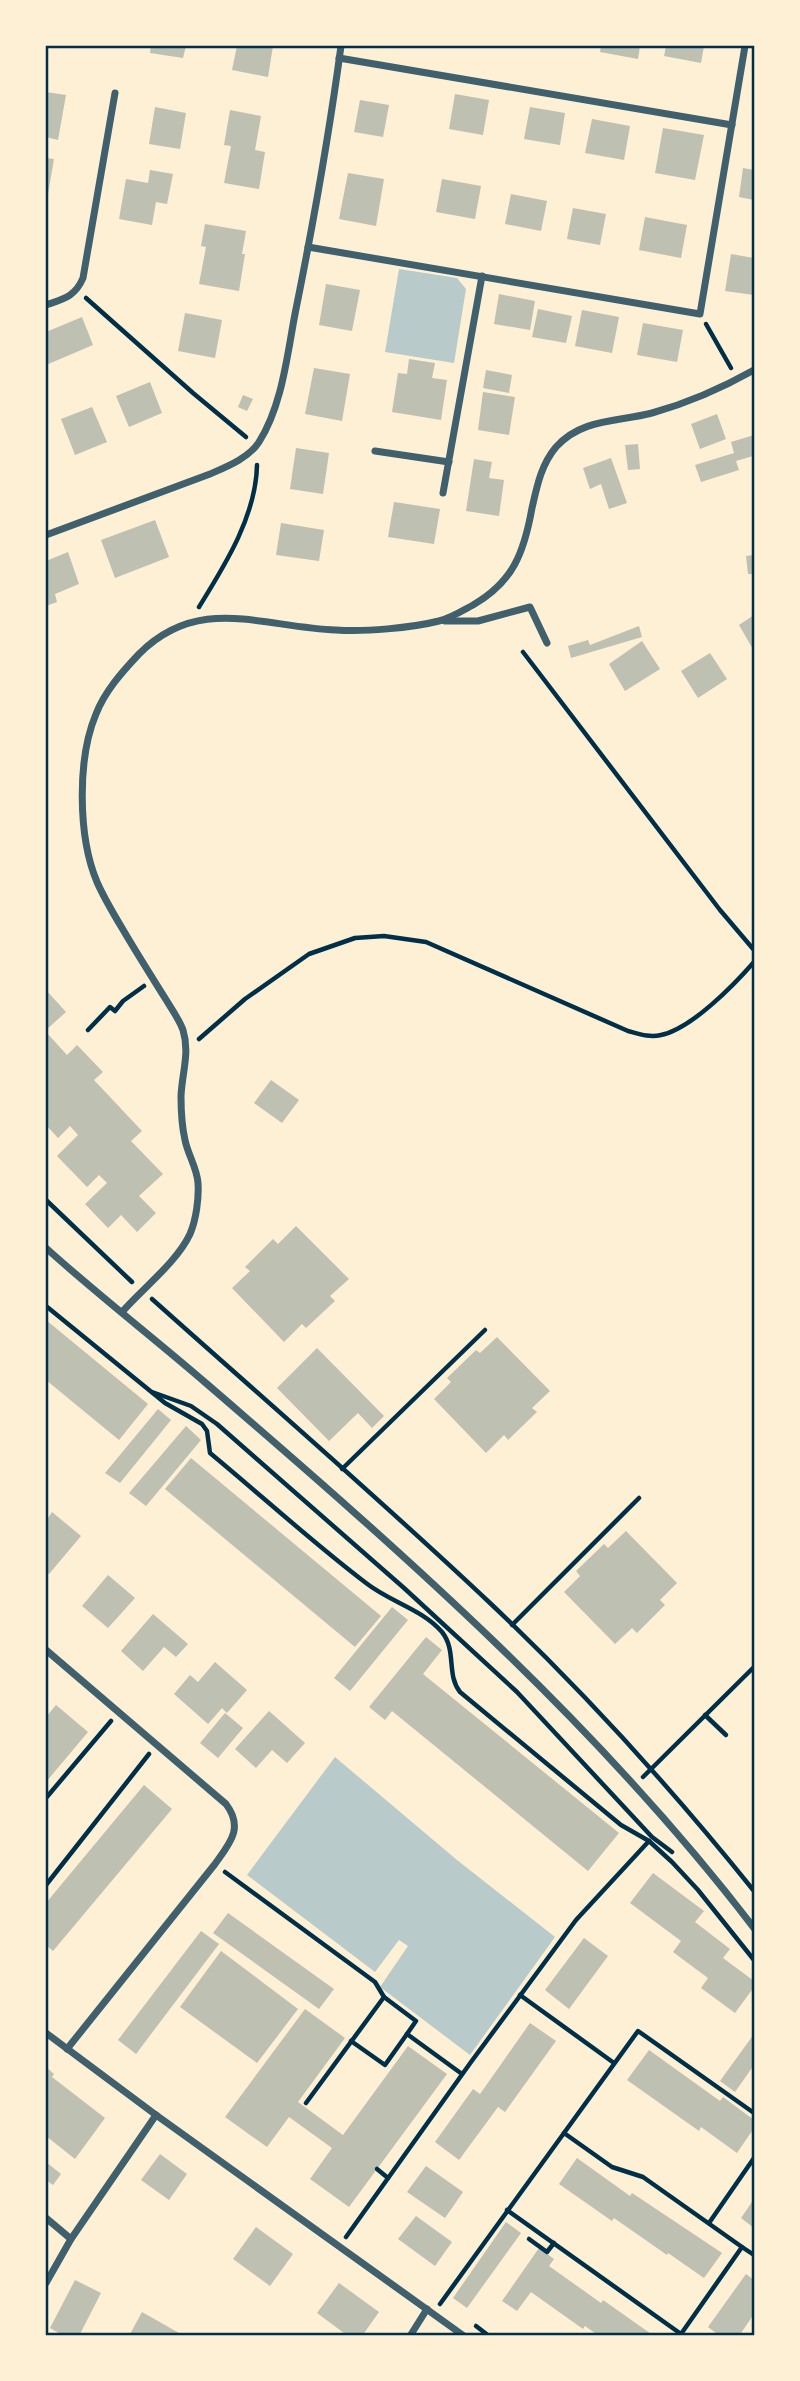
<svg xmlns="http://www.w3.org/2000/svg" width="800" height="2381" font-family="'DM Sans',sans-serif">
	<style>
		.green { fill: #b9caca }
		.building { fill: #bec0b2 }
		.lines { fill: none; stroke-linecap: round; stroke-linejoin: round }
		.path { stroke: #003049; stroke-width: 4.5 }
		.minor { stroke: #3f606c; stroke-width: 7 }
		.neatline { fill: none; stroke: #003049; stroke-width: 2.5 }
	</style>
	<rect width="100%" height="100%" fill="#fdf0d5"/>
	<g class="green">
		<polygon points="399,269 457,278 466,289 454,363 385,352"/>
		<polygon points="335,1757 457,1860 555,1937 470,2055 380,1987 408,1946 399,1940 375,1972 247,1875"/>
	</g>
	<g class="building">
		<polygon points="151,46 186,46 183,58 150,53"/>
		<polygon points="237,46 273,46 268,77 232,70"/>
		<polygon points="601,46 640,46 638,59 600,52"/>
		<polygon points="666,46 704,46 701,63 664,56"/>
		<polygon points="46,92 66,95 58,140 46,137"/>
		<polygon points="455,94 489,100 483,135 449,129"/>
		<polygon points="360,100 389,105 383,137 354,132"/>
		<polygon points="155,107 186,113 180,149 149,144"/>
		<polygon points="530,107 565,113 560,145 524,139"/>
		<polygon points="230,110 261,116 255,150 265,152 259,189 224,183 231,146 224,145"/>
		<polygon points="592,119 630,126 624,160 585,153"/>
		<polygon points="663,128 704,135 695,180 655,173"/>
		<polygon points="46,158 54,159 47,200 46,199"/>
		<polygon points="743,168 754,170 754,200 739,197"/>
		<polygon points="150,170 173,174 167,204 156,202 152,225 119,219 126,179 148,183"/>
		<polygon points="348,173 384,179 376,226 339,219"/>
		<polygon points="442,179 481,186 475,219 436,212"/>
		<polygon points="511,194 547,201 541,231 505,224"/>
		<polygon points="573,208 606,214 600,245 567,239"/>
		<polygon points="645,217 687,225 681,258 639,250"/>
		<polygon points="205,224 246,231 242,254 245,254 239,291 199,284 206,247 201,246"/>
		<polygon points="731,254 754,258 754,295 725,291"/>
		<polygon points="326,284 360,290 352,331 319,325"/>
		<polygon points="499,294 535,301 530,330 494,324"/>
		<polygon points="538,309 572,316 566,343 532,337"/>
		<polygon points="582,310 619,317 612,353 575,346"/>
		<polygon points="185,313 222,320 215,358 178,351"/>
		<polygon points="82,317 93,345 46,365 46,332"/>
		<polygon points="643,323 683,330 677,362 637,355"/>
		<polygon points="409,359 435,363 432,378 447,380 441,420 392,412 398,373 407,374"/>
		<polygon points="314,368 350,374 342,421 305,414"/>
		<polygon points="486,370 512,375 509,393 483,388"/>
		<polygon points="150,382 162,413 129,427 116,396"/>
		<polygon points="483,392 515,397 509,435 478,430"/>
		<polygon points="243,395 253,399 247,411 238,407"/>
		<polygon points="92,407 107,442 75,455 61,419"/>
		<polygon points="717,414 726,439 700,449 691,424"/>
		<polygon points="754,435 753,456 736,461 739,470 701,482 695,465 734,453 731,442"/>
		<polygon points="638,444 640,469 628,470 625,445"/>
		<polygon points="296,448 329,453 323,494 290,489"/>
		<polygon points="611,458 627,503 609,509 601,484 590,489 583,468"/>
		<polygon points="474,459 492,462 489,478 504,480 499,516 466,511"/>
		<polygon points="394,502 440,509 434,544 388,537"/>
		<polygon points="155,520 169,557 115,578 101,540"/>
		<polygon points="281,523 324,530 319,561 276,555"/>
		<polygon points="68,552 79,584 55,594 57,602 46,606 46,561"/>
		<polygon points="754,555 754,574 748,574 746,556"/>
		<polygon points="754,615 754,651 739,625"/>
		<polygon points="639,626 642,637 571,658 568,646 588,640 590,645"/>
		<polygon points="642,641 660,669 625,691 609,664"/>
		<polygon points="710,653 727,679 698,698 681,671"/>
		<polygon points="46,990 66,1012 46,1030"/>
		<polygon points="46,1032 67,1055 77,1045 103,1072 94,1080 142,1131 131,1141 163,1174 139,1196 156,1213 137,1232 121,1215 108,1228 85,1204 107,1183 99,1175 87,1187 57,1156 78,1135 70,1126 58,1138 46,1125"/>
		<polygon points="271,1080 299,1100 282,1123 254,1103"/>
		<polygon points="296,1226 349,1279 330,1296 335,1301 306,1328 302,1324 284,1342 232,1288 250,1271 245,1267 273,1239 278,1244"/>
		<polygon points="46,1320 148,1404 119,1440 46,1380"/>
		<polygon points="497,1337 550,1391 532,1408 537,1412 508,1440 504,1435 486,1453 434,1399 451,1382 447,1378 476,1350 480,1353"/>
		<polygon points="317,1348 384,1416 372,1428 358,1413 329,1441 277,1388"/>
		<polygon points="158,1409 171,1420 120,1483 105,1473"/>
		<polygon points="186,1426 201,1440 146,1506 129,1493"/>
		<polygon points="191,1458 381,1616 355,1647 165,1489"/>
		<polygon points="52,1512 81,1536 49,1574 46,1572 46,1521"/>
		<polygon points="626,1531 677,1583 660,1600 665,1605 637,1633 632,1628 615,1644 564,1592 580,1576 576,1571 604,1544 608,1548"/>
		<polygon points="108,1575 135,1598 108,1628 82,1606"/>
		<polygon points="392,1607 408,1620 350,1691 334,1678"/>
		<polygon points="153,1614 188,1644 176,1657 164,1647 143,1671 121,1651"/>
		<polygon points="426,1637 442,1650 423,1674 619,1833 588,1871 392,1711 385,1720 369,1707"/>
		<polygon points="215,1662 247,1690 227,1713 222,1708 208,1724 174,1694 190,1675 198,1682"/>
		<polygon points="56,1705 88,1732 46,1782 46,1717"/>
		<polygon points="269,1711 305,1743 287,1763 272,1750 256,1768 235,1749"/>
		<polygon points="225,1713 243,1728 218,1758 200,1743"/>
		<polygon points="144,1785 172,1809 53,1951 46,1945 46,1903"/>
		<polygon points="653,1873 704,1911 695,1922 730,1949 723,1958 754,1981 754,1987 735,2013 701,1988 708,1978 673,1952 681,1941 630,1903"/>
		<polygon points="228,1913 334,1989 319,2009 213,1933"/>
		<polygon points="201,1931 219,1944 136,2054 118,2040"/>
		<polygon points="584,1938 608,1956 569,2009 545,1990"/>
		<polygon points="221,1951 298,2009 257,2063 180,2007"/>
		<polygon points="305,2009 345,2038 298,2102 343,2135 408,2046 447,2074 349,2207 310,2179 332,2148 289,2117 267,2147 225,2117"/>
		<polygon points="530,2023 556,2041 505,2112 498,2107 459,2160 435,2142 473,2089 480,2094"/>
		<polygon points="754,2034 754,2065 735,2092 720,2081"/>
		<polygon points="649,2050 720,2101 723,2097 754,2120 754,2128 737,2153 701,2127 699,2131 627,2080"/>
		<polygon points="46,2067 54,2074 52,2077 105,2118 75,2159 46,2136"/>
		<polygon points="160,2154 187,2174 169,2200 141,2180"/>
		<polygon points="577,2158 630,2196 632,2193 722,2253 704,2278 668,2253 667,2255 614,2218 612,2221 559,2184"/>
		<polygon points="46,2162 61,2174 53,2185 46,2180"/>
		<polygon points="426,2166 463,2192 445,2218 407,2192"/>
		<polygon points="754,2199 754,2228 741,2218"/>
		<polygon points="416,2216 452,2242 435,2266 398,2239"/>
		<polygon points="506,2222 521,2233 467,2308 453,2298"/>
		<polygon points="256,2227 293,2254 270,2286 233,2259"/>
		<polygon points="539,2248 554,2259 549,2266 601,2303 603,2300 654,2336 599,2336 585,2326 583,2329 531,2292 517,2311 502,2301"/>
		<polygon points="746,2274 754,2280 754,2314 739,2336 720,2336 708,2327"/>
		<polygon points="75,2280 101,2293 79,2336 64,2336 50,2328"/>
		<polygon points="339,2283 379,2312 362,2336 348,2336 317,2313"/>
		<polygon points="142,2312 179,2333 177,2336 129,2336"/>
	</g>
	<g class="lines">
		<g class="path">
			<polyline points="86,298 193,393 246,437"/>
			<polyline points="706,324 731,368"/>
			<path d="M 199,607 C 225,565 256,516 257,465"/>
			<polyline points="523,652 720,910 754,950"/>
			<polyline points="88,1030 110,1007 115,1011 123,1001 144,986"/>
			<path d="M 199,1039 L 245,999 L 309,954 L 355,938 L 384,936 L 426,942 L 628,1031 C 639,1034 650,1038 661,1035 C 691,1029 734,985 754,962"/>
			<polyline points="46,1200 132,1282"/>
			<path d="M 152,1299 C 265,1400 380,1499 490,1603 C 585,1693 673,1790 754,1891"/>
			<path d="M 46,1306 L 165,1403 L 202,1424 L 207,1431 L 210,1453 C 262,1496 312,1542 366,1583 C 390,1602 422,1609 442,1632 C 457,1651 446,1674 460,1692 L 621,1825 L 649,1841 L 672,1862 L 698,1890 L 754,1960"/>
			<polyline points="152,1392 191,1406 217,1424 404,1588 517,1692 652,1837 672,1852"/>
			<polyline points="342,1469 485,1330"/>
			<polyline points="512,1625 639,1498"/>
			<polyline points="705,1715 726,1735"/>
			<polyline points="643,1777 754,1667"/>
			<polyline points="46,1798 111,1721"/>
			<polyline points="225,1872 375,1982 384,1997 306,2103"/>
			<polyline points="46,1885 149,1754"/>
			<polyline points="520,1995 614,2063"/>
			<polyline points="384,1997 416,2021 407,2034 462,2074"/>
			<polyline points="351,2041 385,2065 407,2034"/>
			<polyline points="564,2133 638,2031 754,2113"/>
			<polyline points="377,2169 388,2178"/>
			<polyline points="709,2223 754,2158"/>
			<polyline points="346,2237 471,2062 576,1920 649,1841"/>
			<polyline points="529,2239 547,2252 554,2243"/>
			<polyline points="742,2247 754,2255"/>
			<polyline points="440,2304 564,2133 612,2167 643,2177 742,2247 681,2334 507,2210"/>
			<polyline points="476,2326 489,2336"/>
		</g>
		<g class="minor">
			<polyline points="339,58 732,125"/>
			<polyline points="308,247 700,314 745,46"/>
			<path d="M 46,305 C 63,299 75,297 83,278 L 115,93"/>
			<polyline points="375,451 449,462"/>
			<polyline points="443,493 482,276"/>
			<path d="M 46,535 L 210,474 C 226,467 249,458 259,442 C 282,406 287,356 295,314 C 313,225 329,135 341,46"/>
			<polyline points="445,621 478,621 530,607 547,643"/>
			<path d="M 46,1248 C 98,1295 154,1338 207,1384 C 402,1552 597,1723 754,1928"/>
			<path d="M 122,1312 C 143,1288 177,1262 190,1234 C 196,1220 199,1199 198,1183 C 197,1168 188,1155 185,1140 C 182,1127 181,1110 181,1096 C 182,1073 190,1053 183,1030 C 179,1019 171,1008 165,998 C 150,974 136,952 122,928 C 113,913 104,898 97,882 C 78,837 77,759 96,714 C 105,691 122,672 139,654 C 199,594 261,627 336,630 C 364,632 411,628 439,621 C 451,618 462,611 473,605 C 513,582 524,553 532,508 C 537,486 541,465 556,447 C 582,418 618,422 652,413 C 688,403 722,388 754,370"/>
			<path d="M 46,1650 L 226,1804 C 244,1828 230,1843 215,1864 L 67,2049"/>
			<polyline points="46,2033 156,2115 464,2336"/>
			<polyline points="46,2218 71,2239"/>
			<polyline points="46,2283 71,2239 156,2115"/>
			<polyline points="410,2336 427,2309"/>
		</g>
	</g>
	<rect width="800" height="2381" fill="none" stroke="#fdf0d5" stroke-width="94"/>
	<rect x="47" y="47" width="706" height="2287" class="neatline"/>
</svg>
